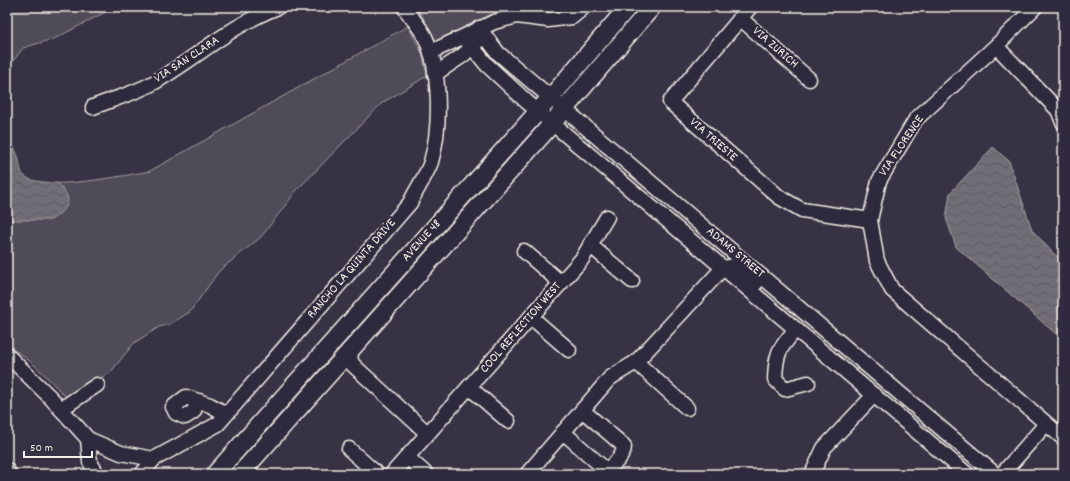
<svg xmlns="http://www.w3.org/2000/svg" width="1070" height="481" font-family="Dekko,sans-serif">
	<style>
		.grass { fill: #504b59; stroke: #a29ea0 }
		.water { fill: url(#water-waves); stroke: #a6a2a4 }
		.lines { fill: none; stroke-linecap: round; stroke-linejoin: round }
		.minor-casing { stroke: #f4f1e8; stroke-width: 17 }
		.major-casing { stroke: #f4f1e8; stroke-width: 20 }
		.minor { stroke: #2f2a3d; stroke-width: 14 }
		.major { stroke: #2f2a3d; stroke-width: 17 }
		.labels { text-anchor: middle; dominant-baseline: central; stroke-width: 4; stroke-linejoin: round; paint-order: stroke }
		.street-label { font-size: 13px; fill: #f4f1e8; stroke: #2f2a3d }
	</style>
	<defs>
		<pattern id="water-waves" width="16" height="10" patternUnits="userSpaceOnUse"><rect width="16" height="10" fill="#726e77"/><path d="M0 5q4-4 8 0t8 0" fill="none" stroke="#5b595c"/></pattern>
	</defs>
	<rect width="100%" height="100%" fill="#373244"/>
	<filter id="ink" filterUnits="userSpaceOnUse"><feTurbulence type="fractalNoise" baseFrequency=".025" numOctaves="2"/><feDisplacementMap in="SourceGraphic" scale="8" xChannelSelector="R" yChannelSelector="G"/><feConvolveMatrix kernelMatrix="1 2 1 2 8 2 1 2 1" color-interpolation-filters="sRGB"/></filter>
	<g filter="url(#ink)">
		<g class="grass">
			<polygon points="7,7 115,7 56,38 23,48 7,69"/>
			<polygon points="417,7 506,7 447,41 436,41"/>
			<path d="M 408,26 L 422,53 L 427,76 L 382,103 L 297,190 L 261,237 L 219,271 L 190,312 L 168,325 L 159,327 L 134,343 L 110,373 L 66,397 C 49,380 30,357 7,346 L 7,141 C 20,152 15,170 25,178 C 43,192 127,175 150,171 Z"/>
		</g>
		<g class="water">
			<path d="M 7,141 C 34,163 0,181 57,183 C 75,199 69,208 51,220 L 7,220 Z"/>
			<polygon points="993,147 1009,161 1032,230 1053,253 1063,261 1063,340 956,247 946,218 950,193"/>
		</g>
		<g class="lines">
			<g class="minor-casing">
				<g id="minor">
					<polyline points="750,7 670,102 779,197 802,210 870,220"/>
					<polyline points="1035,7 996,46 916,119 879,181 870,220 877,261 892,290 1063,438"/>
					<polyline points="740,18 809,79"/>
					<polyline points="479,28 498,53 995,474"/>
					<polyline points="464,37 487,65 527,102 967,474"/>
					<polyline points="996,46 1058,110 1063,122"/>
					<polyline points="431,52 494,22 517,16 548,20 572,17 584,7"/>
					<polyline points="435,74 462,56 479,41"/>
					<path d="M 93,107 C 113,99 136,93 155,82 C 196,58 233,24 278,7"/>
					<polyline points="590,245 632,281"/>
					<polyline points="524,251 561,283"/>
					<polyline points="531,317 569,350"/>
					<path d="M 796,329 C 779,349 776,352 775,379 L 785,389 L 808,383"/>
					<polyline points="352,349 350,358 353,365 427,433"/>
					<polyline points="7,355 50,397 88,439 121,453 154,459"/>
					<polyline points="636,362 687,408"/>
					<polyline points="469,387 508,421"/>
					<polyline points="199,401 193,412 185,417 176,413 173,407 186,397 210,405 226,414"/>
					<polyline points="61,409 97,385"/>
					<path d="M 563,432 L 606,470 C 614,465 624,456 624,446 L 582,410"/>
					<polyline points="88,439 90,462 97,474"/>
					<polyline points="349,449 377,474"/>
					<polyline points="407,457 426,474"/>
					<polyline points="7,470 9,474"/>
					<path d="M 142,474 L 154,459 L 218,424 L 410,203 C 416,190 426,176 431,162 C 441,127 441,70 425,37 C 420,27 411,17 404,7"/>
					<polyline points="392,474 582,259 607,217"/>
					<polyline points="527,474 610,378 636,362 723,268 736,266 756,283"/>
					<polyline points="812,474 824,448 874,395"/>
					<polyline points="1002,474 1046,424"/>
				</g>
			</g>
			<g class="major-casing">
				<g id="major">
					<polyline points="215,474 558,89 628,7"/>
					<polyline points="240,474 543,134 652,7"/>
				</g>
			</g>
			<use href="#minor" class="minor"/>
			<use href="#major" class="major"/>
		</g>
	</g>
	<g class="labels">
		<g class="street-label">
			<text transform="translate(775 48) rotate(41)">VIA ZURICH</text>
			<text transform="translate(187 60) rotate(-33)">VIA SAN CLARA</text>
			<text transform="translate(713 140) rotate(41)">VIA TRIESTE</text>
			<text transform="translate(902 146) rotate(-56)">VIA FLORENCE</text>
			<text transform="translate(422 241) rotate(-48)">AVENUE 48</text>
			<text transform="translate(735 253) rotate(40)">ADAMS STREET</text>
			<text transform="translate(352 269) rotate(-49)">RANCHO LA QUINTA DRIVE</text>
			<text transform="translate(521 328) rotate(-49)">COOL REFLECTION WEST</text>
		</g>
	</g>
	<rect width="1070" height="481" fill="none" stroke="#2f2a3d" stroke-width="24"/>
	<rect x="12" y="12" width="1046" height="457" fill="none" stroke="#f4f1e8" stroke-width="1.5" filter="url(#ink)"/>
	<path d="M24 451v6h68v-6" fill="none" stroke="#f4f1e8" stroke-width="2"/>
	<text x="30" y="451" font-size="12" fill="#f4f1e8" stroke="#2f2a3d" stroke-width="3" paint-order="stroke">50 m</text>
</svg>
